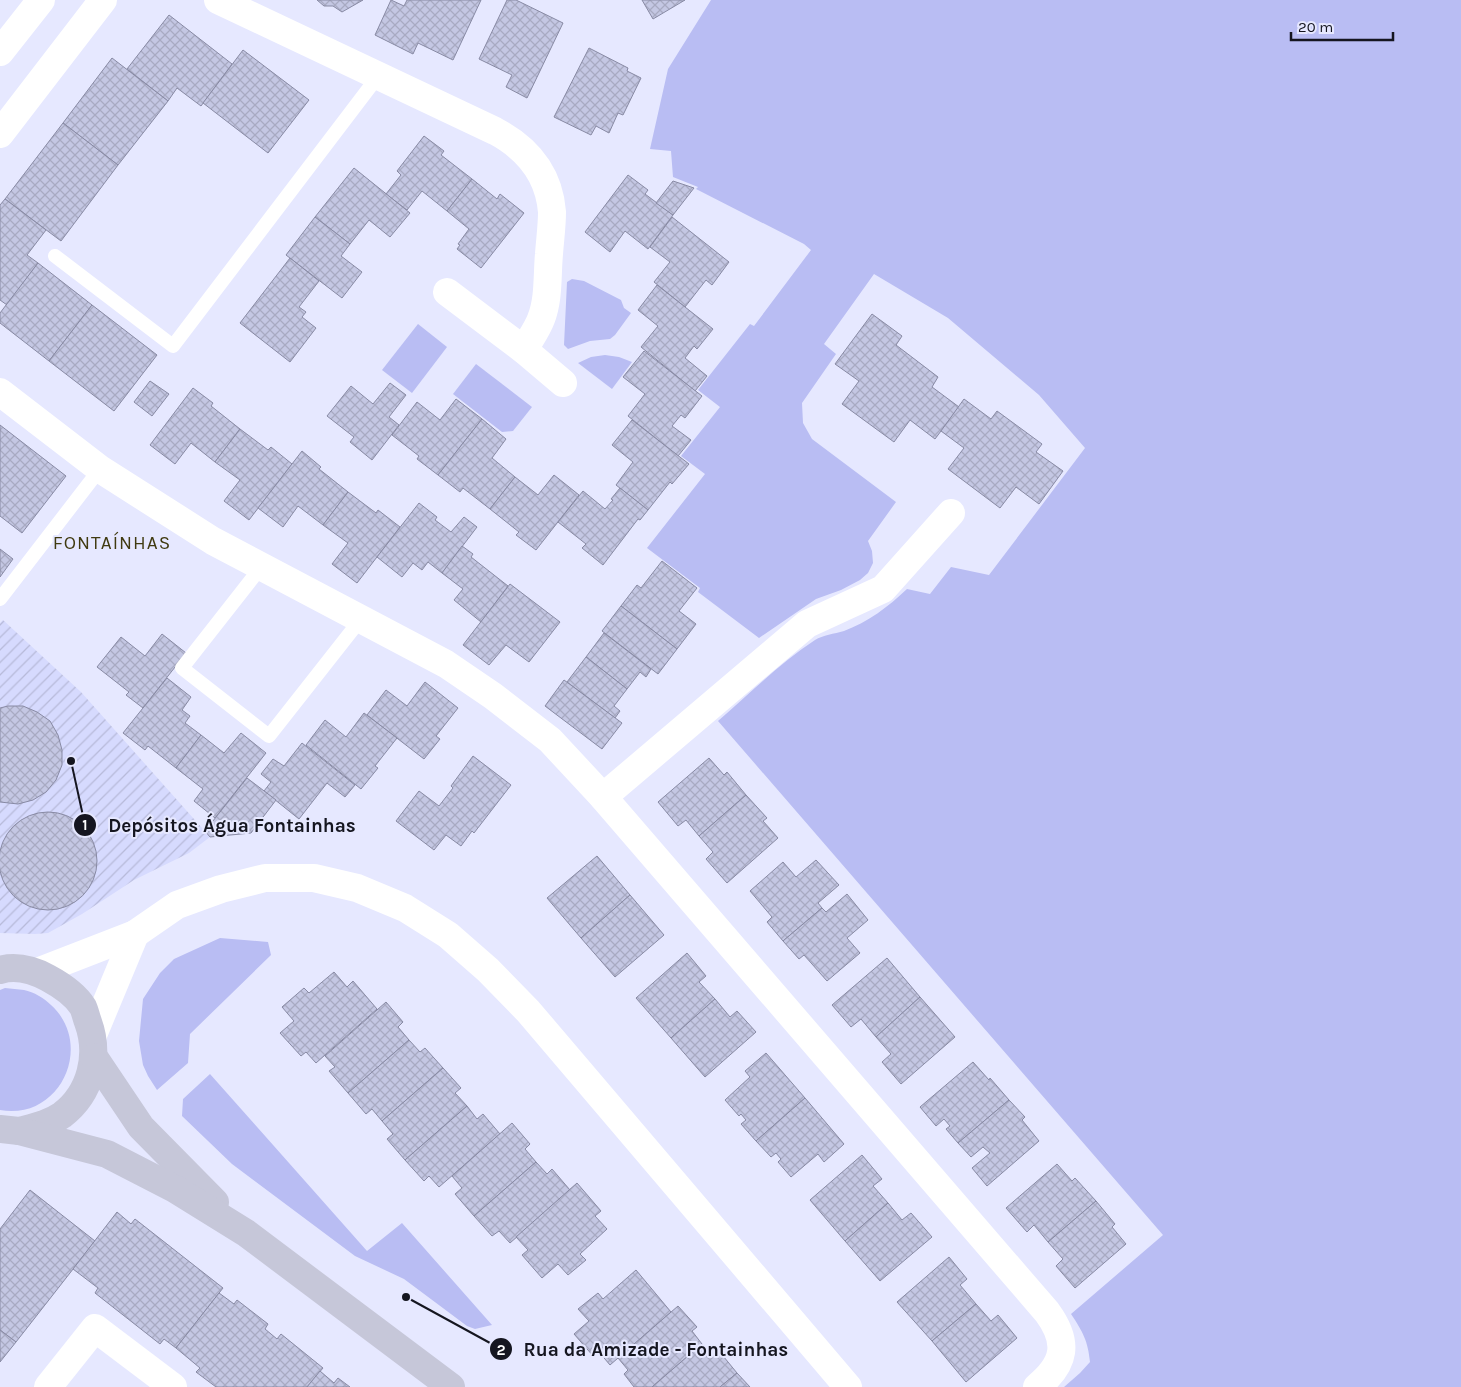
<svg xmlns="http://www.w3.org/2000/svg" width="1461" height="1387" font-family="Karla,sans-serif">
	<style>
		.industrial { fill: url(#industrial-furrows) }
		.green { fill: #b9bdf3 }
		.building { fill: url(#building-cross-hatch); stroke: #888aa4 }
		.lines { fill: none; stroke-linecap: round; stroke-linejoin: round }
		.service { stroke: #fff; stroke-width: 14 }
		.minor { stroke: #fff; stroke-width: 28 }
		.secondary { stroke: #c6c7d9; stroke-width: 28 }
		.labels { text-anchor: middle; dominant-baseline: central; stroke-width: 4; stroke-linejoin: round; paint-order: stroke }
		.neighbourhood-label { font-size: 19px; letter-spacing: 1px; fill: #403a10; stroke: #e6e8ff }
		.leader { fill: none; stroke: #151620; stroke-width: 2 }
		.callout-dot { fill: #151620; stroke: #e6e8ff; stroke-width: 2 }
		.mark-label { font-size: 15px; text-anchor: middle; font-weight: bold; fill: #fff }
		.callout-label { font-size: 19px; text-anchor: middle; font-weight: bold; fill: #151620; stroke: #e6e8ff; stroke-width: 4; stroke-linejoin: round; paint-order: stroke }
	</style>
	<defs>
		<pattern id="industrial-furrows" width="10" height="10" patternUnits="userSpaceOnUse" patternTransform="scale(1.25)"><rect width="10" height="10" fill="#d6dafe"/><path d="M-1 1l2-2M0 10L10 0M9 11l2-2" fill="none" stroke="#b7bad9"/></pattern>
		<pattern id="building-cross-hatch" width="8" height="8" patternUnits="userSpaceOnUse" patternTransform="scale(1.25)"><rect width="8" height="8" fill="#c4c7e3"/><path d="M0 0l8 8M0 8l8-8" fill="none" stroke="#a8aac2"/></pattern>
	</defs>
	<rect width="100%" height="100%" fill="#e6e8ff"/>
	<polygon class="industrial" points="3,620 81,692 210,837 189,853 134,880 82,914 48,933 35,934 0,933 0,623"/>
	<g class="green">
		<path d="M 711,0 L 1461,0 L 1461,1387 L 1064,1387 L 1080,1373 L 1090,1362 C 1088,1341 1083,1332 1071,1314 L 1163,1235 L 718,721 C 749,694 780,663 815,640 C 823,635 834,634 844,631 C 868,622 888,607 907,589 L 930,594 L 951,567 L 989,575 L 1085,448 L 1039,395 L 948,318 L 874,274 L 824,344 L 836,354 L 802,403 L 803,423 L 812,439 L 896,502 L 868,541 L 872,551 L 873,563 L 868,573 L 860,580 L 841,590 L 816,599 L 759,638 L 698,592 L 700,588 L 647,548 L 705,474 L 681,456 L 720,407 L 698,390 L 750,324 L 754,326 L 811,250 L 804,244 L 696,189 L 698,187 L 673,177 L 671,151 L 650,149 L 668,69 Z"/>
		<polygon points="572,279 584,281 621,300 624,308 631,313 615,335 610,339 590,341 568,349 564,345 567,282"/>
		<polygon points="418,324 447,347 412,393 382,370"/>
		<polygon points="605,355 619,357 632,362 612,389 578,363 591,357"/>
		<polygon points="476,364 532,407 513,431 502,432 453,394"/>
		<polygon points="220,938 268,942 271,955 190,1034 188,1063 157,1090 148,1076 143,1065 139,1041 143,999 160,973 174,959"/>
		<path d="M 5,988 C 11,989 18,989 24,990 C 34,992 44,998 51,1005 C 95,1045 60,1121 0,1110 L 0,990 Z"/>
		<polygon points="210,1074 367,1251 402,1223 492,1325 475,1329 467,1326 404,1279 355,1256 232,1164 182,1116 183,1099"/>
	</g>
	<g class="building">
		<polygon points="317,0 363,0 342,12 333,6 324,6"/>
		<polygon points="391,0 404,6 407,0 481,0 453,60 418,43 413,54 375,35"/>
		<polygon points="507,0 516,0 563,23 527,98 506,87 512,75 479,59"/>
		<polygon points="642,0 685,0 653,19"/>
		<polygon points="169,15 232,64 201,106 177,88 168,101 127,69"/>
		<polygon points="589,48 628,68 627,71 641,78 623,115 618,113 609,133 596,126 591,135 554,117"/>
		<polygon points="243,50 309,100 268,153 203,103"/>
		<polygon points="112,58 168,101 118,165 63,123"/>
		<polygon points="63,123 118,165 61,241 5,199"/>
		<polygon points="424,136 444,151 441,155 472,179 447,211 422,191 407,210 386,194 401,175 397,171"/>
		<polygon points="354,168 410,213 390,237 369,220 350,244 315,217"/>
		<polygon points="628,175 648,190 645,194 673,215 648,249 625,231 610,252 585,232"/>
		<polygon points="472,179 497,199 500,194 524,213 481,268 457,249 460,245 458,244 469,229 447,211"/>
		<polygon points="673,181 694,188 673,215 656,203"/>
		<polygon points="5,199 46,230 27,255 38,263 7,305 0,300 0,205"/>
		<polygon points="315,217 350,244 341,256 362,272 342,298 286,255"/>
		<polygon points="672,217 729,262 712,285 706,280 685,307 654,282 670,262 650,247"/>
		<polygon points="290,258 319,281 299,307 306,312 302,317 316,328 290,362 240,323"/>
		<polygon points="38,263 92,305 49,361 0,323 0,313"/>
		<polygon points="657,285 713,329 697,349 694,346 685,358 707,376 695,391 641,347 658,326 638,310"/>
		<polygon points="92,305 157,355 114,411 49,361"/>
		<polygon points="872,314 902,336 896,345 938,377 932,387 959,407 935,439 910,420 894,442 842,404 859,381 835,364"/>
		<polygon points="644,351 702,396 685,418 681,415 672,426 691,440 678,456 628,416 645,394 623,377"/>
		<polygon points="150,381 169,394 152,416 134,402"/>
		<polygon points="390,383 406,395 389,417 399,425 372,460 350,442 354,437 327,416 351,386 373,404"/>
		<polygon points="193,388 213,403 211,406 240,429 215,462 191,443 175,464 150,445"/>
		<polygon points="456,399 482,419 438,475 417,459 419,456 392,435 417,402 440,420"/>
		<polygon points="964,399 991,419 997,411 1042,444 1036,452 1063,471 1039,504 1016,487 1000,508 948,469 964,448 941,431"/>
		<polygon points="482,419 506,439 492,458 515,477 490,509 463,488 460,492 438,475"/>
		<polygon points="632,420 689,464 672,484 670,482 648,510 616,485 633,462 612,445"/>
		<polygon points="0,425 66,476 22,533 0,516"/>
		<polygon points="240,429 268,450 271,447 292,464 249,520 224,501 240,480 215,462"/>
		<polygon points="302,451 321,467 319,469 348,492 323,525 298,506 283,527 258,508"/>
		<polygon points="554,475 579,495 536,550 516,535 519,532 490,509 515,477 538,495"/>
		<polygon points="620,488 648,510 640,520 638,519 603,565 582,548 586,544 558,522 583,491 605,509 613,500 611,499"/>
		<polygon points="348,492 376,513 378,510 400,527 357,583 332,564 348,543 323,525"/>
		<polygon points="419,503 437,517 435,520 451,532 464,517 477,527 442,573 428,562 422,570 413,563 402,577 377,557"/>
		<polygon points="462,546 473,554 471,557 508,586 481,622 454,600 463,589 442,573"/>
		<polygon points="0,549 13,559 0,577"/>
		<polygon points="662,561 697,588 679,611 696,624 677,649 621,606 637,585 641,588"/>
		<polygon points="510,584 560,622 529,662 506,645 489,665 463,645"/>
		<polygon points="621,606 677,649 658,674 602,631"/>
		<polygon points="604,633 651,669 646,677 640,672 627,689 586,657"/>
		<polygon points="162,634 186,653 143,708 126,695 129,692 97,667 121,637 145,656"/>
		<polygon points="586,657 627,689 614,706 620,711 615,718 567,682"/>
		<polygon points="167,678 191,697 182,710 190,716 185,723 201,735 176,768 148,746 145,750 123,733"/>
		<polygon points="564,680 622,723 602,749 545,706"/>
		<polygon points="425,682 458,708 436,736 440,739 424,759 367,715 386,690 407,706"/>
		<polygon points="8,706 23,706 37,712 50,721 58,735 62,750 62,765 56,780 46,792 33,800 18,804 0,802 0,708"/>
		<polygon points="364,713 397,738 375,766 378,768 361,789 306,745 325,720 346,737"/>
		<polygon points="241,733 266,753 215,818 194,801 203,789 176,768 201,735 224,753"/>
		<polygon points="302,743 355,785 345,797 327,783 299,819 264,791 271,782 261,774 273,759 284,766"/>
		<polygon points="473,756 511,785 474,833 472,831 461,846 446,835 434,850 396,821 419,791 439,806 453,788 451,786"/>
		<polygon points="709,758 724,775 727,772 746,795 699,836 686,820 678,826 658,802"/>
		<polygon points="247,778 276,800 251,833 210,837 205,831"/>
		<polygon points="746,795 767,818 763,821 778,838 727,883 706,859 713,852 699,836"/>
		<circle cx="48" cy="861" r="49"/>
		<polygon points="597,856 630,895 581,938 547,898"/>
		<polygon points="816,860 839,885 818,903 822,908 783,941 767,922 772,917 750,891 783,862 796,877"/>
		<polygon points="847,894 868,920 847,938 860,953 827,981 804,955 799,959 783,941 822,908 826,912"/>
		<polygon points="630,895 664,935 615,977 581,938"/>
		<polygon points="687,953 706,976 699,982 715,999 671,1038 636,998"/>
		<polygon points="887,958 920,997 876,1037 861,1019 851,1027 832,1005"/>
		<polygon points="334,972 347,987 353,981 377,1009 316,1063 306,1052 301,1056 280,1033 294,1021 282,1007 304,988 309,993"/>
		<polygon points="920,997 955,1037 901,1084 882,1062 891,1054 876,1037"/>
		<polygon points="715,999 730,1017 737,1011 756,1032 705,1077 671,1038"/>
		<polygon points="386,1002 403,1022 398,1027 409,1040 348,1093 329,1071 335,1067 325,1056"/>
		<polygon points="409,1040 420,1052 425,1048 443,1068 382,1121 372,1109 366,1114 348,1093"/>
		<polygon points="766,1053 805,1098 756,1141 741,1124 746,1120 741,1114 739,1116 725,1100 750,1077 745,1071"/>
		<polygon points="973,1062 989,1080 990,1078 1009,1100 958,1143 946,1129 950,1126 944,1119 936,1126 920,1107"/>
		<polygon points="443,1068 461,1088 455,1093 467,1106 405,1160 387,1139 393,1134 382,1121"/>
		<polygon points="805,1098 844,1144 824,1162 818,1154 791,1177 778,1162 781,1159 776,1153 771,1157 756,1141"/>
		<polygon points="1009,1100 1025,1117 1022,1120 1039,1141 987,1186 972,1168 990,1153 983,1147 971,1157 958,1143"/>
		<polygon points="467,1106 477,1119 483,1114 500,1134 439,1187 429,1176 424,1181 405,1160"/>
		<polygon points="512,1123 530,1144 525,1149 536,1162 474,1216 455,1194 462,1188 452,1176"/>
		<polygon points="862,1155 882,1179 873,1186 888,1203 845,1241 810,1200"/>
		<polygon points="536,1162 547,1174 552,1169 570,1190 510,1243 499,1231 492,1236 474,1216"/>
		<polygon points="1057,1164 1072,1181 1075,1178 1096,1201 1048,1242 1034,1225 1027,1232 1006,1208"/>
		<polygon points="577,1183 601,1211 595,1216 607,1229 580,1254 586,1260 568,1275 558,1264 542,1278 522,1255 528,1250 516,1237"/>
		<polygon points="30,1190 95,1241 16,1342 0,1330 0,1229"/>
		<polygon points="1096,1201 1115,1224 1112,1227 1126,1244 1075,1288 1056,1266 1063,1259 1048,1242"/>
		<polygon points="888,1203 902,1220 911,1213 932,1237 880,1281 845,1241"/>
		<polygon points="117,1212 131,1224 135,1219 223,1288 176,1348 164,1339 160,1344 95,1293 98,1288 73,1269"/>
		<polygon points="949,1257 967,1279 960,1285 976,1304 932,1341 897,1302"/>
		<polygon points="636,1270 671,1312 610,1365 599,1352 594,1357 574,1334 589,1321 578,1309 598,1293 603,1299"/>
		<polygon points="219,1293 234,1304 237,1300 268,1324 265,1329 277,1339 281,1334 323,1368 307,1387 216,1387 196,1372 200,1368 176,1348"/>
		<polygon points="976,1304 991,1321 998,1315 1017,1338 966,1382 932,1341"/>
		<polygon points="678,1306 697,1327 692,1331 702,1344 652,1387 634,1387 624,1374 628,1370 618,1358"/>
		<polygon points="0,1330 16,1342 0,1362"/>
		<polygon points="702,1344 713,1356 719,1351 737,1373 720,1387 652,1387"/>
		<polygon points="320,1371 334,1383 338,1378 350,1387 307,1387"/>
		<polygon points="737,1373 750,1387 720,1387"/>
	</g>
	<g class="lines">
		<g class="service">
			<polyline points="55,256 173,346 379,75"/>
			<polyline points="262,566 182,668 269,736 361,619"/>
			<polyline points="0,599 100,469"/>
		</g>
		<g class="minor">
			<path d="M 218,0 L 495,131 C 527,148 549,173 552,212 C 552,226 550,240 549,254 C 547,275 549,299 541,319 C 537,330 529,340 524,350"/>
			<polyline points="0,52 41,0"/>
			<polyline points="0,134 103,0"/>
			<polyline points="447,292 524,350 563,383"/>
			<path d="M 0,392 L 100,469 L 213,541 L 446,664 L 493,696 L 550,740 L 603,797 L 1047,1312 C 1069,1342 1066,1363 1037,1387"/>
			<polyline points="603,797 807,624 883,589 951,513"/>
			<polyline points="37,972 135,934 177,905 221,889 265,878 314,878 357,888 405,908 448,935 488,970 528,1011 848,1387"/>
			<polyline points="93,1035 135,934"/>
			<polyline points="48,1387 95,1328 173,1387"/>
		</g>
		<g class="secondary">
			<path d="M 0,970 C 17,965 33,970 48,978 C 61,985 75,994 83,1007 C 85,1011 86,1017 88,1022 C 100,1055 91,1093 62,1115 C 49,1124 34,1127 19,1131"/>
			<polyline points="94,1057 141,1127 215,1202"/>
			<polyline points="0,1129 19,1131 107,1154 175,1189 246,1233 451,1387"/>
		</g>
	</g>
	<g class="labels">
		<g class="neighbourhood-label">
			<text x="112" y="543">FONTAÍNHAS</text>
		</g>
	</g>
	<path class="leader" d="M71 761L85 825M406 1297L501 1349"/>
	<g class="callout-dot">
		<circle cx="71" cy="761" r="5"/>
		<circle cx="406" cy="1297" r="5"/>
		<circle cx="85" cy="825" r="12"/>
		<circle cx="501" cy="1349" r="12"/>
	</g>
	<g class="mark-label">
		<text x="85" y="830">1</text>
		<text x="501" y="1355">2</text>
	</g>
	<g class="callout-label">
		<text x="232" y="832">Depósitos Água Fontainhas</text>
		<text x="656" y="1356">Rua da Amizade - Fontainhas</text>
	</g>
	<path d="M1291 32v8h102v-8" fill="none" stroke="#151620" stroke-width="2.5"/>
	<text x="1298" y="32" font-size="15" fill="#151620" stroke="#e6e8ff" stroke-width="4" paint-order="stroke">20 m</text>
</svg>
